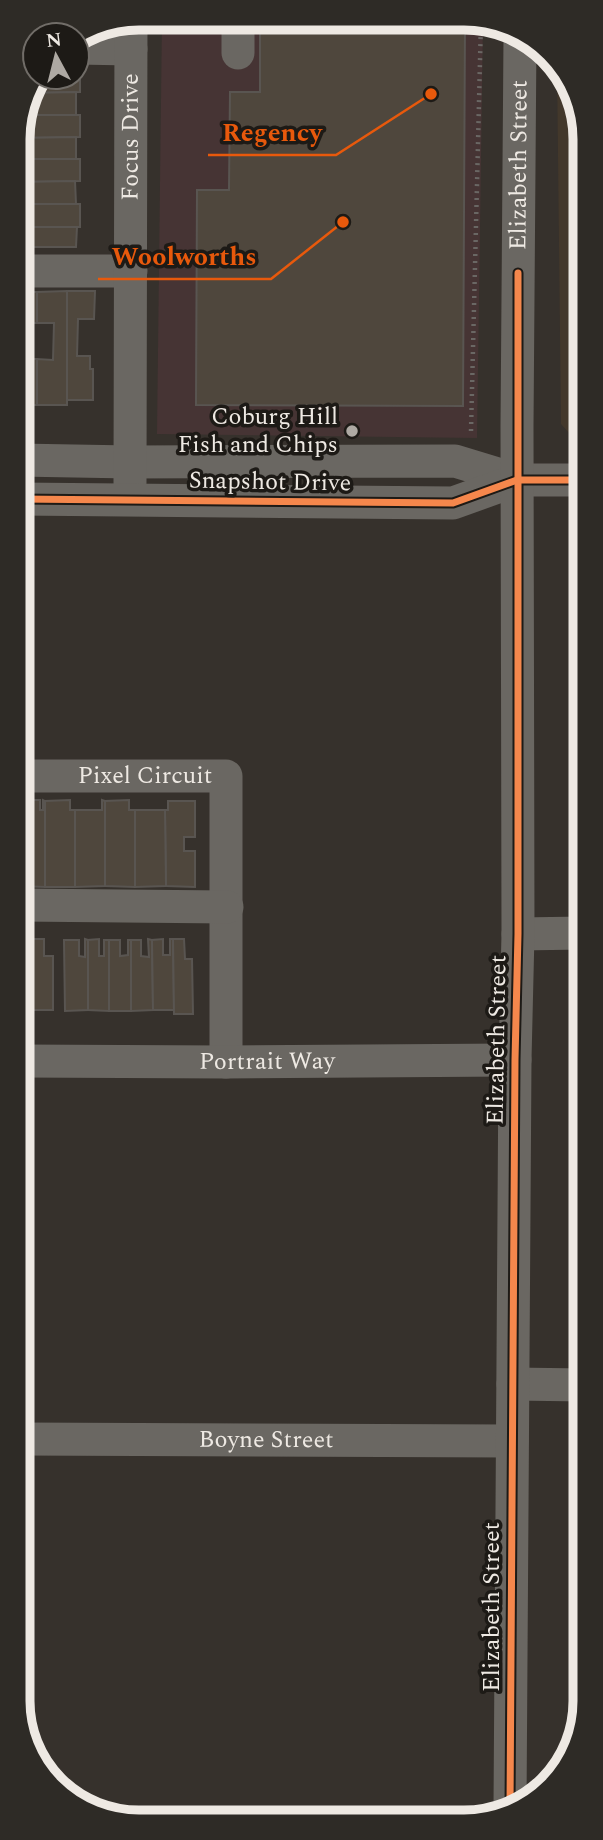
<svg xmlns="http://www.w3.org/2000/svg" width="603" height="1840" font-family="Spectral,serif">
	<style>
		.commercial { fill: #463434 }
		.built { fill: #43382b }
		.building { fill: #4f473d; stroke: #595551; stroke-width: 2 }
		.lines { fill: none; stroke-linecap: round; stroke-linejoin: round }
		.path { stroke: #6a6764; stroke-width: 4.5; stroke-dasharray: 2 5; stroke-linecap: butt }
		.minor { stroke: #6a6762; stroke-width: 33 }
		.cycleway-casing { stroke: #1d1a16; stroke-width: 11 }
		.cycleway { stroke: #f5874c; stroke-width: 7 }
		.poi-dot { fill: #aea9a3; stroke: #1d1a16; stroke-width: 2.5 }
		.labels { text-anchor: middle; dominant-baseline: central; stroke-width: 7; stroke-linejoin: round; paint-order: stroke }
		.street-label { font-size: 24px; fill: #eee9e3; stroke: #1d1a16 }
		.poi-label { font-size: 24px; fill: #eee9e3; stroke: #1d1a16; text-anchor: end }
		.rim { fill: none; stroke: #eee9e3; stroke-width: 9 }
		.leader { fill: none; stroke: #e8590c; stroke-width: 2.5 }
		.callout-dot { fill: #e8590c; stroke: #1d1a16; stroke-width: 2.5 }
		.callout-label { font-size: 26px; text-anchor: middle; font-weight: bold; fill: #e8590c; stroke: #1d1a16; stroke-width: 7; stroke-linejoin: round; paint-order: stroke }
	</style>
	<rect width="100%" height="100%" fill="#36312c"/>
	<polygon class="commercial" points="162,18 483,20 477,438 157,434"/>
	<polygon class="built" points="557,65 583,115 584,445 580,445 561,424"/>
	<g class="building">
		<polygon points="260,18 465,20 463,406 196,405 197,190 229,190 230,92 260,92"/>
		<polygon points="77,70 80,70 80,92 28,93 30,85 36,77 77,77"/>
		<polygon points="76,92 76,115 22,115 28,93"/>
		<polygon points="22,115 80,115 80,137 19,138 18,128"/>
		<polygon points="76,137 76,159 18,159 18,138"/>
		<polygon points="18,159 80,159 80,181 18,182"/>
		<polygon points="75,181 76,204 18,204 18,182"/>
		<rect x="18" y="204" width="62" height="23"/>
		<polygon points="18,227 77,227 76,247 18,247"/>
		<polygon points="67,291 95,291 94,319 78,319 77,356 90,356 90,369 93,369 93,400 67,400"/>
		<polygon points="67,291 67,405 37,405 37,359 53,360 54,323 37,323 37,292"/>
		<polygon points="18,292 37,292 37,323 18,323 18,359 37,359 37,405 18,405"/>
		<polygon points="19,800 40,800 40,810 43,810 43,800 45,801 45,887 19,886"/>
		<polygon points="70,800 70,810 75,810 75,887 45,887 45,801"/>
		<polygon points="102,800 105,801 105,886 75,887 75,810 102,810"/>
		<polygon points="129,800 129,810 135,810 135,887 105,886 105,801"/>
		<polygon points="168,801 195,801 195,837 184,837 184,851 195,851 195,887 166,886 165,810 168,810"/>
		<polygon points="135,810 165,810 166,886 135,887"/>
		<polygon points="19,939 22,939 23,956 30,957 29,939 32,939 33,1010 19,1010"/>
		<polygon points="32,939 44,939 44,956 53,956 53,1010 33,1010"/>
		<polygon points="85,939 88,940 88,1010 65,1011 64,940 79,940 79,956 85,957"/>
		<polygon points="99,939 99,956 104,956 104,940 109,940 109,1011 88,1010 88,940"/>
		<polygon points="148,939 152,940 153,1010 131,1011 131,940 141,940 141,956 149,957"/>
		<polygon points="163,939 163,955 170,955 170,939 173,939 174,1010 153,1010 152,940"/>
		<polygon points="173,939 184,939 185,959 192,959 193,1014 174,1014"/>
		<polygon points="109,940 120,940 120,956 128,955 128,940 131,940 131,1011 109,1011"/>
	</g>
	<g class="lines">
		<polyline class="path" points="471,431 481,20"/>
		<g class="minor">
			<polyline points="238,18 238,53"/>
			<polyline points="77,48 131,49"/>
			<polyline points="18,271 131,271"/>
			<polyline points="18,460 131,462 455,461 517,480"/>
			<path id="s1" d="M 130,483 L 131,20"/>
			<polyline points="18,499 453,503 517,480 584,480"/>
			<path id="s2" d="M 19,776 L 226,776 L 226,1062"/>
			<polyline points="19,905 227,907"/>
			<polyline points="518,934 584,933"/>
			<path id="s3" d="M 19,1061 L 226,1062 L 515,1060"/>
			<polyline points="513,1384 585,1385"/>
			<path id="s4" d="M 19,1439 L 512,1441"/>
			<path id="s5" d="M 510,1807 L 515,1060 L 518,934 L 517,426 L 520,37"/>
		</g>
		<g class="cycleway-casing">
			<g id="cycleway">
				<polyline points="18,499 453,503 517,480 584,480"/>
				<polyline points="510,1807 515,1060 518,934 518,273"/>
			</g>
		</g>
		<use href="#cycleway" class="cycleway"/>
	</g>
	<circle class="poi-dot" cx="352" cy="431" r="7"/>
	<g class="labels">
		<g class="street-label">
			<text stroke="none"><textPath href="#s1" startOffset="346">Focus Drive</textPath></text>
			<text stroke="none"><textPath href="#s5" startOffset="1642">Elizabeth Street</textPath></text>
			<text transform="translate(270 482) rotate(1)">Snapshot Drive</text>
			<text stroke="none"><textPath href="#s2" startOffset="126">Pixel Circuit</textPath></text>
			<text transform="translate(497 1040) rotate(-89)">Elizabeth Street</text>
			<text stroke="none"><textPath href="#s3" startOffset="248">Portrait Way</textPath></text>
			<text stroke="none"><textPath href="#s4" startOffset="247">Boyne Street</textPath></text>
			<text transform="translate(492 1607) rotate(-90)">Elizabeth Street</text>
		</g>
		<g class="poi-label">
			<text x="338" y="417">Coburg Hill<tspan x="338" dy="28">Fish and Chips</tspan></text>
		</g>
	</g>
	<path d="M0 0H603V1840H0ZM139 30H464A109 109 0 0 1 573 139V1701A109 109 0 0 1 464 1810H139A109 109 0 0 1 30 1701V139A109 109 0 0 1 139 30Z" fill="#2e2b26" fill-rule="evenodd"/>
	<path class="rim" d="M139 30H464A109 109 0 0 1 573 139V1701A109 109 0 0 1 464 1810H139A109 109 0 0 1 30 1701V139A109 109 0 0 1 139 30Z"/>
	<path class="leader" d="M431 94L336 155H208M343 222L271 279H98"/>
	<g class="callout-dot">
		<circle cx="431" cy="94" r="7"/>
		<circle cx="343" cy="222" r="7"/>
	</g>
	<g class="callout-label">
		<text x="272" y="141">Regency</text>
		<text x="184" y="265">Woolworths</text>
	</g>
	<g transform="translate(56 56) rotate(353)"><circle r="33" fill="#1d1a16" stroke="#716d68" stroke-width="2"/>
	<path d="M0-5L12 26L0 18L-12 26Z" fill="#aea9a3"/>
	<text y="-10" font-size="19" font-weight="bold" text-anchor="middle" fill="#eee9e3">N</text>
	</g>
</svg>
